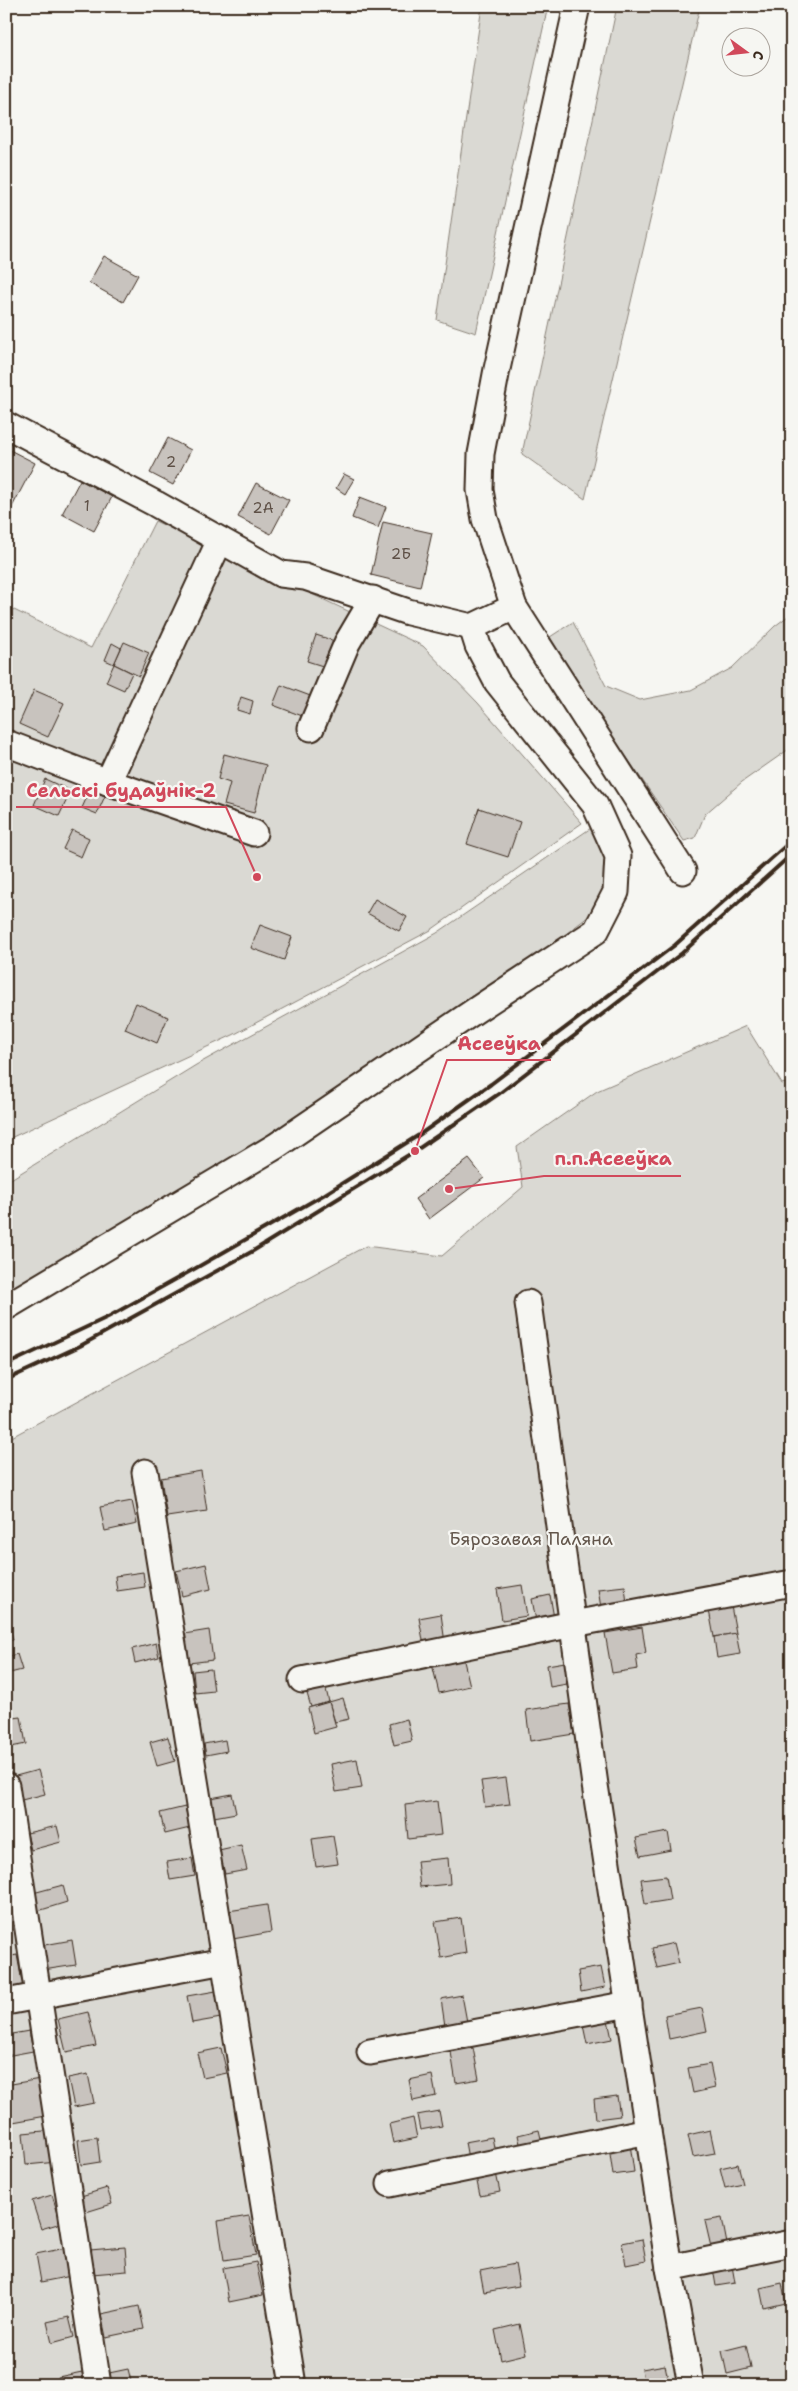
<svg xmlns="http://www.w3.org/2000/svg" width="798" height="2391" font-family="'Shantell Sans',sans-serif">
	<style>
		.green { fill: #dad9d3; stroke: #8a8278 }
		.building { fill: #c8c3be; stroke: #3b2a1e }
		.lines { fill: none; stroke-linecap: round; stroke-linejoin: round }
		.minor-casing { stroke: #3b2a1e; stroke-width: 29 }
		.minor { stroke: #f6f6f2; stroke-width: 25 }
		.rail { stroke: #3b2a1e; stroke-width: 4 }
		.labels { text-anchor: middle; dominant-baseline: central; stroke-width: 4.5; stroke-linejoin: round; paint-order: stroke }
		.number-label { font-size: 15px; fill: #5e5046 }
		.park-label { font-size: 18px; fill: #63564b; stroke: #f6f6f2 }
		.leader { fill: none; stroke: #d1495b; stroke-width: 2 }
		.callout-dot { fill: #d1495b; stroke: #f6f6f2; stroke-width: 2 }
		.callout-label { font-size: 19px; text-anchor: middle; font-weight: bold; fill: #d1495b; stroke: #f6f6f2; stroke-width: 4.5; stroke-linejoin: round; paint-order: stroke }
	</style>
	<rect width="100%" height="100%" fill="#f6f6f2"/>
	<filter id="ink" filterUnits="userSpaceOnUse"><feTurbulence type="fractalNoise" baseFrequency=".02" numOctaves="2"/><feDisplacementMap in="SourceGraphic" scale="10" xChannelSelector="R" yChannelSelector="G"/><feConvolveMatrix kernelMatrix="1 2 1 2 8 2 1 2 1" color-interpolation-filters="sRGB"/></filter>
	<g filter="url(#ink)">
		<g class="green">
			<polygon points="482,6 548,6 476,333 437,320"/>
			<polygon points="617,6 700,6 585,499 522,454"/>
			<polygon points="155,521 423,646 478,703 582,823 431,930 233,1035 6,1140 6,606 91,648"/>
			<polygon points="792,613 792,747 742,782 705,814 695,838 684,841 597,714 550,637 573,622 606,686 640,700 691,690 732,668 775,626"/>
			<polygon points="591,828 605,857 606,886 589,916 553,944 205,1177 6,1294 6,1182 196,1065 437,933"/>
			<polygon points="746,1026 782,1084 792,1081 792,2385 6,2385 6,1440 366,1246 442,1256 523,1187 517,1147 597,1091"/>
		</g>
		<g class="building">
			<polygon points="104,256 138,275 123,302 89,283"/>
			<polygon points="168,438 191,450 173,485 150,473"/>
			<polygon points="6,448 35,463 11,509 6,507"/>
			<polygon points="344,474 354,479 345,494 336,488"/>
			<polygon points="80,480 112,497 94,531 62,514"/>
			<polygon points="256,483 289,500 271,534 238,517"/>
			<polygon points="360,497 386,507 378,528 352,518"/>
			<polygon points="383,522 432,533 420,587 371,575"/>
			<polygon points="316,635 338,642 329,668 307,661"/>
			<polygon points="124,642 149,653 139,676 114,664"/>
			<polygon points="112,643 121,648 114,664 105,660"/>
			<polygon points="114,664 132,673 124,690 106,682"/>
			<polygon points="281,685 313,697 305,717 273,705"/>
			<polygon points="34,690 64,703 48,737 19,724"/>
			<polygon points="241,697 253,701 250,714 237,710"/>
			<polygon points="224,754 266,765 254,813 224,805 230,783 218,779"/>
			<polygon points="45,779 71,791 59,816 34,805"/>
			<polygon points="90,790 105,796 97,814 82,808"/>
			<polygon points="479,808 520,822 508,857 467,844"/>
			<polygon points="72,830 89,838 81,857 63,849"/>
			<polygon points="375,899 407,917 399,931 367,913"/>
			<polygon points="260,925 292,937 284,960 251,948"/>
			<polygon points="136,1003 168,1017 157,1043 125,1029"/>
			<polygon points="469,1159 484,1178 429,1219 415,1199"/>
			<polygon points="201,1471 207,1511 167,1517 161,1478"/>
			<polygon points="132,1501 137,1524 105,1531 100,1507"/>
			<polygon points="206,1564 211,1589 182,1596 176,1571"/>
			<polygon points="143,1572 145,1587 117,1591 115,1576"/>
			<polygon points="522,1585 527,1616 502,1620 497,1589"/>
			<polygon points="625,1586 627,1604 601,1608 598,1589"/>
			<polygon points="550,1595 554,1618 536,1621 532,1599"/>
			<polygon points="731,1606 736,1633 714,1637 709,1610"/>
			<polygon points="7,1614 13,1640 6,1642 6,1614"/>
			<polygon points="441,1614 445,1643 424,1646 419,1618"/>
			<polygon points="642,1627 646,1653 636,1655 638,1669 612,1673 605,1633"/>
			<polygon points="209,1630 213,1660 189,1663 184,1634"/>
			<polygon points="736,1633 740,1654 717,1658 714,1637"/>
			<polygon points="156,1643 159,1657 135,1663 132,1649"/>
			<polygon points="17,1654 22,1670 6,1674 6,1657"/>
			<polygon points="463,1657 470,1686 439,1693 432,1664"/>
			<polygon points="565,1662 567,1684 550,1687 547,1665"/>
			<polygon points="211,1669 214,1691 195,1693 193,1671"/>
			<polygon points="325,1685 329,1702 311,1707 306,1690"/>
			<polygon points="343,1698 349,1719 335,1722 329,1702"/>
			<polygon points="329,1702 336,1727 314,1733 308,1708"/>
			<polygon points="569,1704 574,1734 530,1741 526,1710"/>
			<polygon points="21,1717 26,1744 11,1747 6,1719"/>
			<polygon points="407,1719 412,1741 394,1745 389,1724"/>
			<polygon points="168,1737 175,1761 157,1766 150,1742"/>
			<polygon points="225,1740 227,1751 206,1755 204,1744"/>
			<polygon points="357,1759 362,1788 336,1792 331,1764"/>
			<polygon points="38,1770 45,1794 18,1801 12,1777"/>
			<polygon points="506,1778 510,1804 485,1807 481,1781"/>
			<polygon points="232,1794 236,1813 214,1817 211,1798"/>
			<polygon points="437,1801 441,1835 408,1839 405,1805"/>
			<polygon points="185,1807 190,1828 165,1834 160,1813"/>
			<polygon points="57,1826 61,1842 31,1850 27,1833"/>
			<polygon points="668,1832 671,1850 640,1856 636,1838"/>
			<polygon points="333,1836 338,1864 316,1867 312,1839"/>
			<polygon points="241,1845 247,1870 225,1874 219,1850"/>
			<polygon points="192,1858 195,1876 170,1880 167,1862"/>
			<polygon points="448,1858 450,1884 420,1887 417,1861"/>
			<polygon points="666,1876 670,1900 645,1904 641,1879"/>
			<polygon points="63,1885 67,1902 38,1911 33,1893"/>
			<polygon points="267,1905 271,1932 233,1939 228,1911"/>
			<polygon points="461,1918 466,1953 441,1958 435,1922"/>
			<polygon points="72,1940 76,1965 43,1970 39,1946"/>
			<polygon points="674,1943 679,1963 657,1968 652,1948"/>
			<polygon points="17,1955 23,1987 6,1990 6,1957"/>
			<polygon points="601,1967 605,1987 581,1992 578,1971"/>
			<polygon points="216,1991 221,2018 192,2023 187,1996"/>
			<polygon points="462,1995 467,2022 445,2026 441,1999"/>
			<polygon points="702,2008 707,2031 669,2039 665,2015"/>
			<polygon points="88,2012 96,2046 66,2052 58,2019"/>
			<polygon points="608,2020 612,2039 587,2044 583,2025"/>
			<polygon points="29,2031 33,2051 6,2056 6,2035"/>
			<polygon points="221,2048 227,2073 203,2078 197,2053"/>
			<polygon points="473,2048 479,2079 456,2083 451,2052"/>
			<polygon points="710,2064 715,2088 693,2093 688,2068"/>
			<polygon points="88,2074 94,2103 74,2107 68,2078"/>
			<polygon points="432,2075 436,2096 413,2101 409,2080"/>
			<polygon points="40,2079 46,2116 13,2122 6,2085"/>
			<polygon points="617,2096 620,2116 596,2119 594,2099"/>
			<polygon points="439,2111 442,2126 420,2130 417,2115"/>
			<polygon points="413,2118 417,2138 393,2143 389,2124"/>
			<polygon points="54,2130 57,2162 26,2165 23,2133"/>
			<polygon points="539,2130 543,2147 522,2152 518,2135"/>
			<polygon points="710,2130 715,2153 693,2157 688,2135"/>
			<polygon points="97,2137 100,2162 81,2165 78,2140"/>
			<polygon points="492,2137 496,2158 469,2164 465,2142"/>
			<polygon points="630,2144 634,2172 613,2175 609,2147"/>
			<polygon points="738,2164 743,2184 725,2188 720,2168"/>
			<polygon points="496,2173 500,2192 480,2196 476,2177"/>
			<polygon points="107,2188 112,2204 86,2212 81,2196"/>
			<polygon points="52,2195 61,2223 41,2229 32,2201"/>
			<polygon points="249,2216 256,2255 224,2260 218,2221"/>
			<polygon points="722,2218 727,2244 711,2247 705,2221"/>
			<polygon points="642,2239 646,2261 626,2265 622,2243"/>
			<polygon points="125,2247 127,2271 92,2274 90,2250"/>
			<polygon points="66,2248 71,2276 41,2282 36,2254"/>
			<polygon points="731,2260 735,2283 716,2286 712,2263"/>
			<polygon points="256,2262 263,2295 229,2302 223,2268"/>
			<polygon points="515,2264 519,2286 484,2292 480,2271"/>
			<polygon points="782,2283 786,2303 764,2308 760,2288"/>
			<polygon points="139,2306 144,2329 106,2337 101,2314"/>
			<polygon points="69,2317 74,2337 52,2343 47,2322"/>
			<polygon points="520,2324 526,2354 501,2360 495,2330"/>
			<polygon points="746,2345 751,2368 727,2374 722,2351"/>
			<polygon points="665,2365 669,2384 645,2385 642,2369"/>
			<polygon points="128,2369 132,2385 112,2385 109,2373"/>
			<polygon points="82,2372 84,2385 59,2385 58,2377"/>
			<polygon points="614,2382 615,2385 597,2385"/>
		</g>
		<g class="lines">
			<g class="minor-casing">
				<g id="minor">
					<polyline points="577,6 497,369 481,454 480,490 485,519 514,607 683,871"/>
					<polyline points="6,425 156,504 281,574 305,577 408,612 472,627"/>
					<polyline points="220,540 108,782 254,833"/>
					<polyline points="311,728 347,643 373,599"/>
					<polyline points="6,743 108,782"/>
					<polyline points="528,1303 595,1785 669,2268 691,2385"/>
					<polyline points="6,1307 276,1146 476,1010 596,931 616,892 618,856 595,805 497,682 478,646 472,627 514,607"/>
					<polyline points="145,1472 293,2385"/>
					<polyline points="302,1680 573,1624 792,1583"/>
					<polyline points="6,1786 98,2385"/>
					<polyline points="6,2002 224,1961"/>
					<polyline points="370,2052 629,2004"/>
					<polyline points="390,2184 648,2131"/>
					<polyline points="669,2268 792,2243"/>
				</g>
			</g>
			<use href="#minor" class="minor"/>
			<g class="rail">
				<polyline points="6,1365 108,1317 196,1268 325,1194 419,1135 491,1084 675,945 792,840"/>
				<polyline points="6,1380 80,1346 253,1251 415,1151 500,1093 682,953 792,854"/>
			</g>
		</g>
	</g>
	<g class="labels">
		<g class="number-label">
			<text x="171" y="462">2</text>
			<text x="87" y="506">1</text>
			<text x="263" y="508">2А</text>
			<text x="401" y="554">2Б</text>
		</g>
		<g class="park-label">
			<text x="531" y="1539">Бярозавая Паляна</text>
		</g>
	</g>
	<path class="leader" d="M257 877L226 807H16M415 1151L447 1060H551M449 1189L544 1176H681"/>
	<g class="callout-dot">
		<circle cx="257" cy="877" r="5"/>
		<circle cx="415" cy="1151" r="5"/>
		<circle cx="449" cy="1189" r="5"/>
	</g>
	<g class="callout-label">
		<text x="121" y="797">Сельскі будаўнік-2</text>
		<text x="499" y="1050">Асееўка</text>
		<text x="613" y="1165">п.п.Асееўка</text>
	</g>
	<rect width="798" height="2391" fill="none" stroke="#f6f6f2" stroke-width="25"/>
	<rect x="12" y="12" width="773" height="2366" fill="none" stroke="#3b2a1e" stroke-width="2" filter="url(#ink)"/>
	<g transform="translate(746 52) rotate(105)"><circle r="24" fill="#f6f6f2" stroke="#aba49d"/>
	<path d="M0-4L9 19L0 12L-9 19Z" fill="#d1495b"/>
	<text y="-8" font-size="14" font-weight="bold" text-anchor="middle" fill="#3b2a1e">С</text>
	</g>
</svg>
